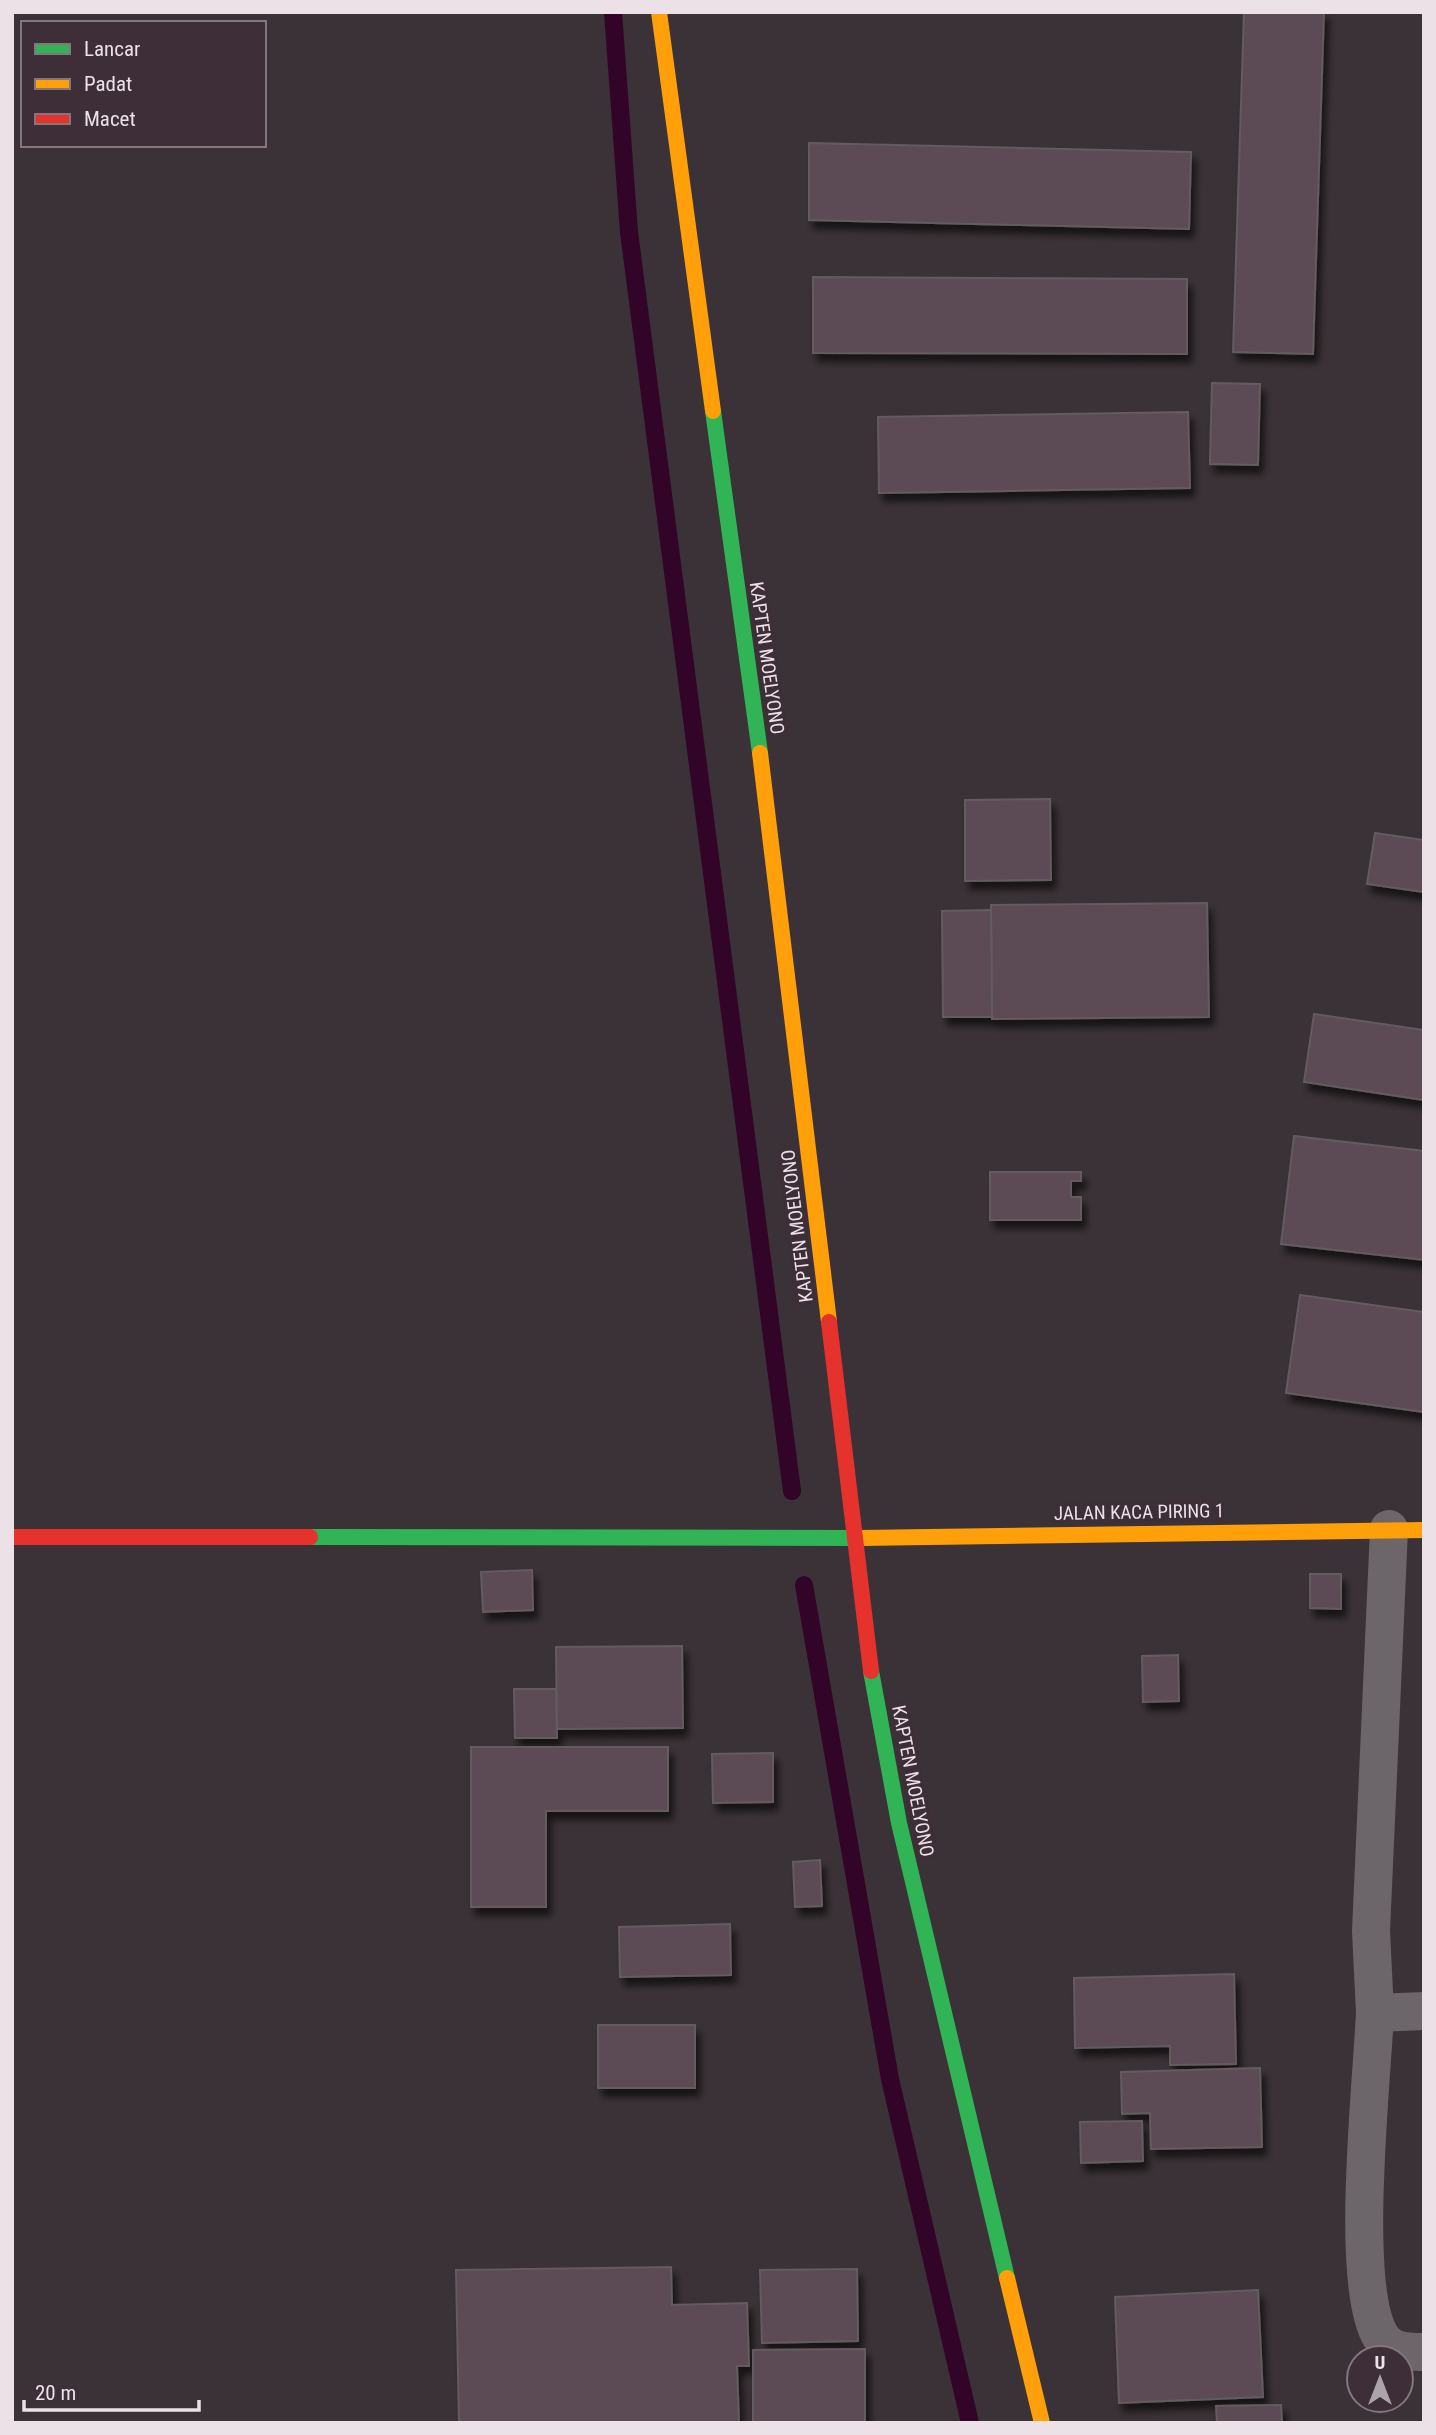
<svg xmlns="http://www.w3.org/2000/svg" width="1436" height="2435" font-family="'Roboto Condensed',sans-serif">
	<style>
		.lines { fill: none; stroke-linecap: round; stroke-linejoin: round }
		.stream { stroke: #320427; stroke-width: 18 }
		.building { fill: #5c4b55; stroke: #625c5f; stroke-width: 2; filter: url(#shadow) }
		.street { stroke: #6c666a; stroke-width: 38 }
		.fast { stroke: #30b455; stroke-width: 16 }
		.slow { stroke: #ff9f0a; stroke-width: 16 }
		.jam { stroke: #e5322d; stroke-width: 16 }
		.labels { text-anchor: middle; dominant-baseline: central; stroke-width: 7; stroke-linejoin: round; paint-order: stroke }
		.street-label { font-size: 19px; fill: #ebe1e7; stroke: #3d2e37 }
	</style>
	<defs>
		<filter id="shadow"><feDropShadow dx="4.5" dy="8" stdDeviation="3.5" flood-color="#0009"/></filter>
	</defs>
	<rect width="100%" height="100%" fill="#3a3236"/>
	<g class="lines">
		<g class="stream">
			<polyline points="613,12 629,232 792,1491"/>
			<polyline points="804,1585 890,2079 970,2423"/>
		</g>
	</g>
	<g class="building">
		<polygon points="1244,12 1324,12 1313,354 1233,352"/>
		<polygon points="809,143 1191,152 1189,229 809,220"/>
		<polygon points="813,277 1187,279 1187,354 813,353"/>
		<polygon points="1212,383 1260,384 1258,465 1210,464"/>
		<polygon points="1188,412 1190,488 879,493 878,417"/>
		<polygon points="1050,799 1051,880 965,881 965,800"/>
		<polygon points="1375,833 1424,840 1424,892 1367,884"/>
		<polygon points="1207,903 1209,1017 992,1019 991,905"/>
		<polygon points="991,910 992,1017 943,1017 942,911"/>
		<polygon points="1314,1014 1424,1030 1424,1100 1304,1082"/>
		<polygon points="1294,1136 1424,1151 1424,1260 1281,1244"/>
		<polygon points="990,1172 1081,1172 1081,1181 1071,1181 1071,1197 1081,1197 1081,1220 990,1220"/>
		<polygon points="1300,1295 1424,1312 1424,1412 1286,1393"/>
		<polygon points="532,1570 533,1610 483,1612 481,1572"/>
		<polygon points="1310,1574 1341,1574 1341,1609 1310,1608"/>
		<polygon points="682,1646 683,1728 557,1729 556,1647"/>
		<polygon points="1178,1655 1179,1701 1143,1702 1142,1656"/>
		<polygon points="514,1689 556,1689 557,1738 515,1738"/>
		<polygon points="471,1747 668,1747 668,1811 546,1811 546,1907 471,1907"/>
		<polygon points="773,1753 773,1802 713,1803 712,1754"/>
		<polygon points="820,1860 822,1906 795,1907 793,1862"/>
		<polygon points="730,1924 731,1975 620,1977 619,1927"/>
		<polygon points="1234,1974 1236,2064 1170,2065 1170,2046 1075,2048 1074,1978"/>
		<rect x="598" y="2025" width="97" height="63"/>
		<polygon points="1260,2068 1262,2147 1151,2149 1150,2113 1122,2114 1121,2072"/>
		<polygon points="1142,2121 1143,2161 1081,2163 1080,2122"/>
		<polygon points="671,2267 672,2305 747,2303 749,2366 737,2366 739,2423 459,2423 456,2270"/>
		<polygon points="857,2269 858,2341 762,2343 760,2270"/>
		<polygon points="1258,2290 1263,2397 1119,2403 1115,2297"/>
		<polygon points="865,2349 865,2423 753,2423 753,2350"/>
		<polygon points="1281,2405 1282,2423 1217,2423 1216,2406"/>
	</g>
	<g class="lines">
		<g class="street">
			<polyline points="1389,1529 1371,1931 1375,2013 1424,2011"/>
			<path d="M 1375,2013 C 1372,2081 1349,2286 1381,2337 C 1391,2352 1408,2352 1424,2352"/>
		</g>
		<g class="fast">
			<polyline points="713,411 760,753"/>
			<polyline points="310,1537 859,1538"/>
			<polyline points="871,1671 899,1823 1007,2278"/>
		</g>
		<g class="slow">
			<polyline points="659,12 713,411"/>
			<polyline points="760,753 829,1322"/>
			<polyline points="859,1538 1424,1530"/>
			<polyline points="1007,2278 1042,2423"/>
		</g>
		<g class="jam">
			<polyline points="829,1322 871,1671"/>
			<polyline points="12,1537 310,1537"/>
		</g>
	</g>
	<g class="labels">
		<g class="street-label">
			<text transform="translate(767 658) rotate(82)">KAPTEN MOELYONO</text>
			<text transform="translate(797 1226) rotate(-97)">KAPTEN MOELYONO</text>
			<text transform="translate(1139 1512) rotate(-1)">JALAN KACA PIRING 1</text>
			<text transform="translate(913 1781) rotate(79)">KAPTEN MOELYONO</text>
		</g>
	</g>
	<rect width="1436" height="2435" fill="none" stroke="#ebe1e7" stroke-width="28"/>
	<rect x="21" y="21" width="245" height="126" fill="#3d2e37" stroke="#83767d" stroke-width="2"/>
	<rect x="35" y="44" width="35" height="10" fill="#30b455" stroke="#83767d" stroke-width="2"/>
	<text x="84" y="56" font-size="21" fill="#ebe1e7">Lancar</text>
	<rect x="35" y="79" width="35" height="10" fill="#ff9f0a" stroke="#83767d" stroke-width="2"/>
	<text x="84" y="91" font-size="21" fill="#ebe1e7">Padat</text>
	<rect x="35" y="114" width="35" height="10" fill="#e5322d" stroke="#83767d" stroke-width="2"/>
	<text x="84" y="126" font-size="21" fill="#ebe1e7">Macet</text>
	<g transform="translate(1380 2379)"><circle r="33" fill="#3d2e37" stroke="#83767d" stroke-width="2"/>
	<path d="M0-5L12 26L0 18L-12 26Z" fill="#ada4a9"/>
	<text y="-10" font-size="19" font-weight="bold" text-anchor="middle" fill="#ebe1e7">U</text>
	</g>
	<path d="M24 2400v10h175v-10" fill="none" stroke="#ebe1e7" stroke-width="3.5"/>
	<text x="35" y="2400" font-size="21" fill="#ebe1e7" stroke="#3d2e37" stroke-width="5" paint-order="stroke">20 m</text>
</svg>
